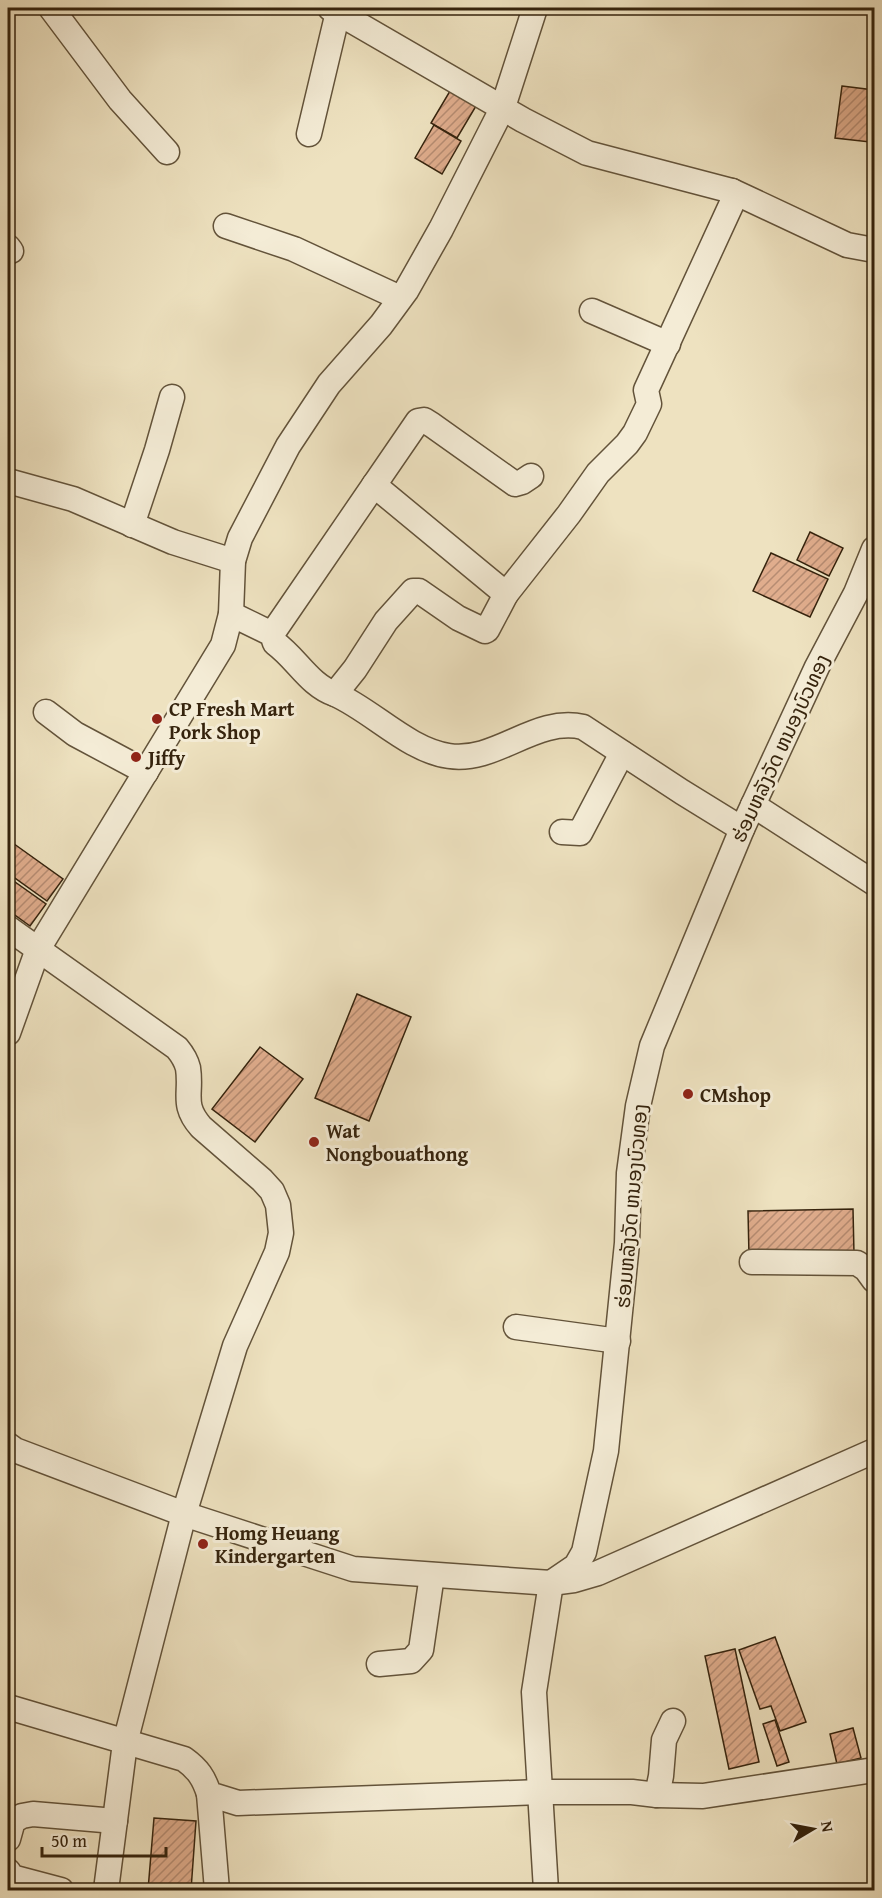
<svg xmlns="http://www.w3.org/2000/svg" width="882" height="1898" font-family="'Gentium Book Plus','Noto Sans Lao',serif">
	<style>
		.building { fill: url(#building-hatch); stroke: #35230d; stroke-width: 1.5 }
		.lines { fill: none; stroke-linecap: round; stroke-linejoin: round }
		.minor-casing { stroke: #63533a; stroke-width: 27 }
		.minor { stroke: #f4ecd6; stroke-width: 24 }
		.poi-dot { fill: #8f2418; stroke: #f4ecd6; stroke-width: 2 }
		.labels { text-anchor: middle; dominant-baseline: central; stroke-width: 6; stroke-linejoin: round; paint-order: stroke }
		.poi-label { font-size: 20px; font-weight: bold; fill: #35230d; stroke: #f4ecd6; text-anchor: start }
		.street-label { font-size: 20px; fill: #35230d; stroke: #f4ecd6 }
	</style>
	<defs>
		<pattern id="building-hatch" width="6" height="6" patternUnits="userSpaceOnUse" patternTransform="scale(1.5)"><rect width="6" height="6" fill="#e0ad8d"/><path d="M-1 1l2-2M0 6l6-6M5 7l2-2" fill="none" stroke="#b68c72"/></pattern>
	</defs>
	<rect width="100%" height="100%" fill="#eee2c0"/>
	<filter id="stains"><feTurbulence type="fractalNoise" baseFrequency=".00333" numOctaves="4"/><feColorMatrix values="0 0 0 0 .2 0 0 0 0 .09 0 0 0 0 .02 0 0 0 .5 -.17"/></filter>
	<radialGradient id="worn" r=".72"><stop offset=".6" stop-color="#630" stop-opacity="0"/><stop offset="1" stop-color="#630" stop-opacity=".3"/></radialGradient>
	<g class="building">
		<polygon points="842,86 874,90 874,109 870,142 835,138"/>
		<polygon points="450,91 476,106 457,138 431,123"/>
		<polygon points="434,125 461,141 442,174 415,158"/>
		<polygon points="810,532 843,548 829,576 797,560"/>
		<polygon points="771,553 828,579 810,617 753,591"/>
		<polygon points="10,841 63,879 47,901 8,873 8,844"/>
		<polygon points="8,877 46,904 30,926 8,910"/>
		<polygon points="357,994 411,1017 369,1121 315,1098"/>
		<polygon points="260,1047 303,1079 255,1142 212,1109"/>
		<polygon points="853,1209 854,1254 749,1256 748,1211"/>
		<polygon points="775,1637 806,1722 780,1731 771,1706 760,1709 739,1650"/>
		<polygon points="735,1649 759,1762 729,1769 705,1656"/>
		<polygon points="775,1720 789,1762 777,1766 763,1724"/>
		<polygon points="853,1728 861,1758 837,1764 830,1734"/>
		<polygon points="154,1818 196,1821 191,1890 148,1890"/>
	</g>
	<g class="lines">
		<g class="minor-casing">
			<g id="minor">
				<polyline points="51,8 120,100 167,152"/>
				<polyline points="330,8 523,120 587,153 732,191 847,245 874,250"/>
				<polyline points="309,134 338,12"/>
				<polyline points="226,226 294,249 400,298"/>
				<polyline points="8,247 11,251"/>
				<polyline points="592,311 668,344"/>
				<polyline points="8,481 73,499 173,542 233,561"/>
				<polyline points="374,485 506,594 569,514 598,473 627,444 635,433 649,404 646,390 732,203 732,191"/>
				<polyline points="132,525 157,450 172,397"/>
				<path d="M 231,614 L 272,634 L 275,643 C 297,659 309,685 335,694 L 355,669 L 386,621 L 413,591 L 419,591 L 458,618 L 485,631 L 487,630 L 506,594"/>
				<polyline points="272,634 418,421 424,420 432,425 515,484 522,482 531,476"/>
				<path d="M 335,694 C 373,711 408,750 449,756 C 497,763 535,716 583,727 L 682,792 L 742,829"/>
				<polyline points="46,712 75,734 146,772"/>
				<polyline points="753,805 874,883"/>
				<polyline points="562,832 580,833 622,753"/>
				<path d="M 8,928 L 177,1048 C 182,1054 186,1060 188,1068 C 192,1094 181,1104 201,1127 L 262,1180 L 272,1191 L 278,1205 L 281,1233 L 277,1252 L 235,1346 L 184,1514 L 125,1743 L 106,1890"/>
				<polyline points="8,1033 38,949 223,645 231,614 233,561 240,538 288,446 329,384 381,325 406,291 441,229 503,107 535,8"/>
				<polyline points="752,1262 857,1263 866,1269 874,1280"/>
				<polyline points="516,1327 618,1341"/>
				<polyline points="8,1445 15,1450 184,1514 353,1569 551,1583 574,1580 598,1573 874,1451"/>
				<polyline points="379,1664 411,1661 421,1650 432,1575"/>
				<path d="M 8,1707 L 184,1759 C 198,1769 204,1778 209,1794 L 238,1803 L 541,1792 L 632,1792 L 657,1795 L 703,1796 L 874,1770"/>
				<polyline points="209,1794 217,1890"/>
				<polyline points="657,1795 661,1776 664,1740 673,1721"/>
				<polyline points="8,1839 13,1821 22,1816 33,1814 115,1821"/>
				<polyline points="8,1871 12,1877 61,1890"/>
				<polyline points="546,1890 534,1692 551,1583 576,1566 584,1552 606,1451 627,1243 629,1173 638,1106 652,1046 742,829 817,667 856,593 874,549"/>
			</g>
		</g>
		<use href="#minor" class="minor"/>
	</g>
	<g class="poi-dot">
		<circle cx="157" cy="719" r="6"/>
		<circle cx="136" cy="757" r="6"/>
		<circle cx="688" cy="1094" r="6"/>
		<circle cx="314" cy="1142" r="6"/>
		<circle cx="203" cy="1544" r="6"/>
	</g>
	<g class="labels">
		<g class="poi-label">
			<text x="169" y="708">CP Fresh Mart<tspan x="169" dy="23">Pork Shop</tspan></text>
			<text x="148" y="757">Jiffy</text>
			<text x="700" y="1094">CMshop</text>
			<text x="326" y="1130">Wat<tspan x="326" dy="23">Nongbouathong</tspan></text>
			<text x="215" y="1532">Homg Heuang<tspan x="215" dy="23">Kindergarten</tspan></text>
		</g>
		<g class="street-label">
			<text transform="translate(780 748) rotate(-65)">ຮ່ອມຫລັງວັດ ຫນອງບົວທອງ</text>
			<text transform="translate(631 1206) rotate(-85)">ຮ່ອມຫລັງວັດ ຫນອງບົວທອງ</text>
		</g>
	</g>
	<rect width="882" height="1898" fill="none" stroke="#eee2c0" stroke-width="30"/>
	<rect x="9" y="9" width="864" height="1880" fill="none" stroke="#35230d" stroke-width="3"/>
	<rect x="15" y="15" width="852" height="1868" fill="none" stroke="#35230d" stroke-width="1.5"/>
	<g transform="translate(813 1829) rotate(80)" stroke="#f4ecd6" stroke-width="4.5" paint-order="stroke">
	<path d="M0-4.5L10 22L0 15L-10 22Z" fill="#35230d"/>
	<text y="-9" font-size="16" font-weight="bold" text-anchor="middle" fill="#35230d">N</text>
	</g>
	<path d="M42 1847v9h124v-9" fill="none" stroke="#35230d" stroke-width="3"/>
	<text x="51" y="1847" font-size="18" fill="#35230d" stroke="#f4ecd6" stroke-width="4.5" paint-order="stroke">50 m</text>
	<rect width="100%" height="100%" filter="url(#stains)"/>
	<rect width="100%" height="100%" fill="url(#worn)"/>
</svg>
